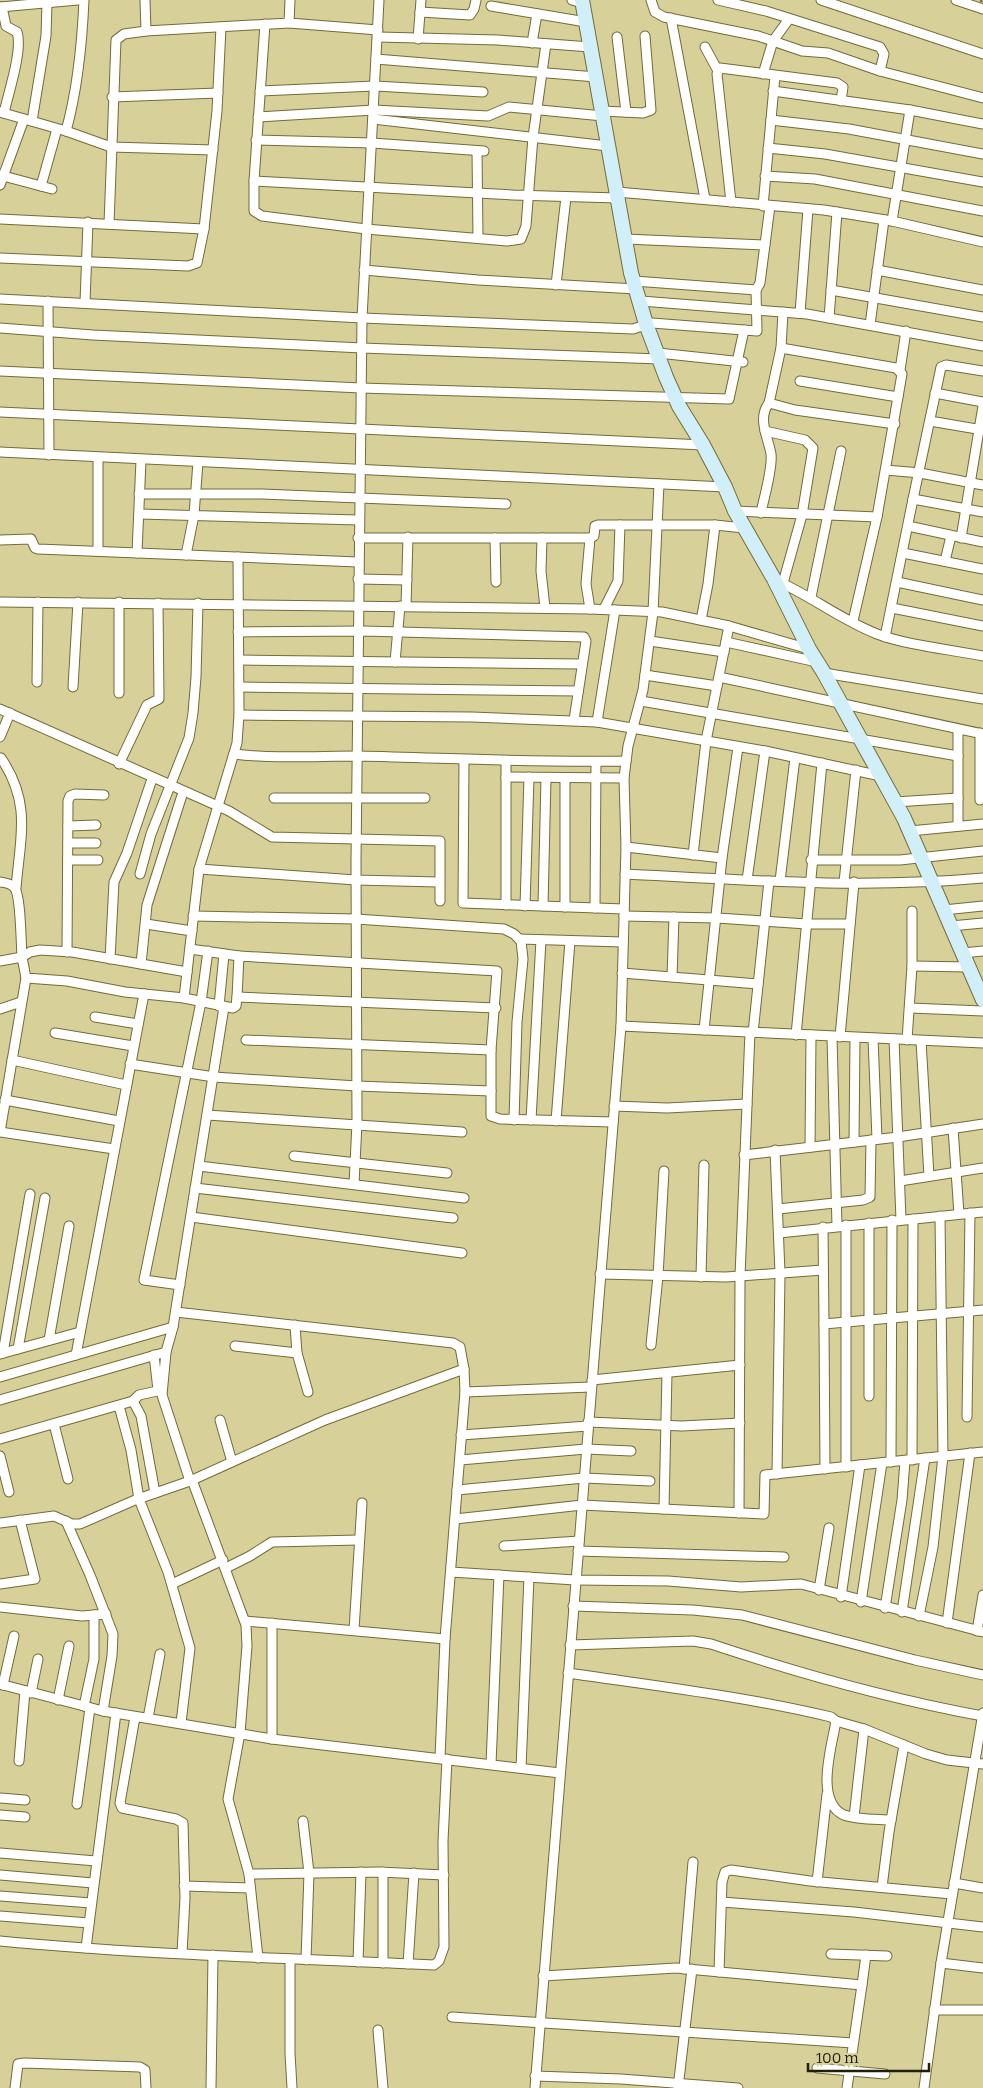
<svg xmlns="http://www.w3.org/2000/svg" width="983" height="2088" font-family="Bitter,serif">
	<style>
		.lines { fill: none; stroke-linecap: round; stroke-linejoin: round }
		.street-casing { stroke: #736b38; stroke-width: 11 }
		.secondary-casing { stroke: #736b38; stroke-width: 16 }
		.street { stroke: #fff; stroke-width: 9 }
		.secondary { stroke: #d1eff9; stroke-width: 14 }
		.rail-casing { stroke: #6d6844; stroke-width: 4.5 }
		.rail { stroke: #d8d099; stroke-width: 2.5; stroke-dasharray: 8; stroke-linecap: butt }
	</style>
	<rect width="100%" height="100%" fill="#d8d099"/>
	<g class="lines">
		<g class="street-casing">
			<g id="street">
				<path d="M 84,0 C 82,45 78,88 66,131 L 111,147 L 213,150"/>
				<polyline points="145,0 146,31"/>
				<polyline points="572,0 582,3"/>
				<polyline points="651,0 655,12 664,17 758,36 802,51 828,53 880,71 884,54 880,47 766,11 718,0"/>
				<polyline points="821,0 983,54"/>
				<polyline points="956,0 983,9"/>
				<polyline points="491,6 586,22"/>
				<polyline points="0,7 78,0"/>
				<path d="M 2,7 L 6,26 L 17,32 C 23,50 8,94 4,113"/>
				<polyline points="420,12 470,15 474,9 476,0"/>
				<polyline points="671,18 705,199"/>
				<polyline points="289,23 378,30"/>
				<polyline points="265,24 254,181 254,211 262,216 366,229 507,241 521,239 526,226 533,137 546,44"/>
				<polyline points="378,37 498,40 590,47"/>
				<polyline points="617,37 626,112"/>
				<polyline points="418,39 421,0"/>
				<polyline points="532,43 537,14"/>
				<polyline points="705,47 718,71"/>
				<polyline points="376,59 596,77"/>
				<polyline points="880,71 983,98"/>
				<polyline points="763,74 773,41 789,19"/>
				<polyline points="260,91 375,86 483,92"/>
				<polyline points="773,91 910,110 983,124"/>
				<polyline points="112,97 218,93"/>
				<polyline points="602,111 643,113 651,110 645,36"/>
				<polyline points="0,112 66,131"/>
				<polyline points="258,117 374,110 488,116 509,107 603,116"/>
				<polyline points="373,119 608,146"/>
				<polyline points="771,120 849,129 983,154"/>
				<polyline points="32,121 46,36 47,3"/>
				<polyline points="256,140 372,143 484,151"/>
				<polyline points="768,148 825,154 983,182"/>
				<polyline points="477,151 478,238"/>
				<polyline points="0,175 52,189"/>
				<polyline points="765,176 815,179 983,211"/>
				<polyline points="254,181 513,195 618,198"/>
				<polyline points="0,185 24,119"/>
				<polyline points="41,186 57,129"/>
				<polyline points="617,192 824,210 892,221 983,242"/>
				<polyline points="731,202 717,74 720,68 837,83 843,87 841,101"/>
				<polyline points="763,206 775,76"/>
				<polyline points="0,219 204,229"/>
				<polyline points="892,221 910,110"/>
				<polyline points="109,224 116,40 124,34 146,31 289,23 290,0"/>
				<polyline points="625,239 765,245"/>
				<polyline points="0,258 188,266 197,263 204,229 217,111 221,27"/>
				<polyline points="364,270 478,280 636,289"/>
				<polyline points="877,270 983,290"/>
				<polyline points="634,281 756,290 760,283 770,206"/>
				<polyline points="556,285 566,197"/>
				<polyline points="831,290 983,317"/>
				<polyline points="0,299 362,318 633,329 652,323 757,331 756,290"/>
				<polyline points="48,301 49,455"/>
				<polyline points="641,301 807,314 983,346"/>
				<polyline points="85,303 88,222"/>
				<polyline points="800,313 808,209"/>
				<polyline points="829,318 837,212"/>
				<polyline points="870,325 884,220"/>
				<polyline points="0,328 93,335 362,348 660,359"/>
				<polyline points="781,348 896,368 902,374 877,517 853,621"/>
				<polyline points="658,353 743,362"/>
				<polyline points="900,370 906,331"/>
				<polyline points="0,371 361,388 729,399 744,330"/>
				<polyline points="800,381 898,397"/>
				<polyline points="935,393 983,402"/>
				<polyline points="769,403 795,410 895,424"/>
				<polyline points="0,412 703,445"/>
				<polyline points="930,421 983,430"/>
				<polyline points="765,431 805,440 813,448 802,515 783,583"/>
				<polyline points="0,452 725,487"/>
				<polyline points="886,470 920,473 983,485"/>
				<polyline points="139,494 262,494 506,504"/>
				<polyline points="913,499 941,367 946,365 983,371"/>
				<polyline points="735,511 877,517"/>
				<path d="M 761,513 C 764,497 773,468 771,454 C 768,437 757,418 769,403 L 781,348 L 783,312"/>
				<polyline points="139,514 359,520"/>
				<polyline points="908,526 983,542"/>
				<polyline points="358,538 590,538 594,536 595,526 598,525 715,525 744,528"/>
				<polyline points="495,538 496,582"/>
				<polyline points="542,538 541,571 545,608"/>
				<polyline points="590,538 586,584 590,609"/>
				<polyline points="961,538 983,406"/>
				<polyline points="0,540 31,539 35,548 38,549 358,562"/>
				<polyline points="98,551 98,458"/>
				<polyline points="137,553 141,460"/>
				<polyline points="903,553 983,569"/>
				<polyline points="186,555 194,515 198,462"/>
				<polyline points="945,561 951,536"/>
				<polyline points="358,579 407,580"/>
				<path d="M 775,580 C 810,595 841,620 877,634 C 910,646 948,649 983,656"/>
				<polyline points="897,582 983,600"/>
				<polyline points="811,597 841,451"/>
				<polyline points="0,602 590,609 662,612 729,626 809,649"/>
				<polyline points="406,606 408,537"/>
				<polyline points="892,608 983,626"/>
				<polyline points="604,609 618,581 620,525"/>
				<polyline points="701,620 708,584 715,525"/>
				<polyline points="238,632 364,631 584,637 586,641 574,720"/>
				<polyline points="885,637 913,499 983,512"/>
				<polyline points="650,641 724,652"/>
				<polyline points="726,642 817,662"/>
				<polyline points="239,660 582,664"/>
				<polyline points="395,662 400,606"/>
				<polyline points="824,673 983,699"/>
				<polyline points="645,675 717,686"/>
				<polyline points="719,677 983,734"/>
				<polyline points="37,682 38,602"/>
				<polyline points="73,687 78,602"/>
				<polyline points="239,687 578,691"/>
				<polyline points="119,693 119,602"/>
				<polyline points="641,701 958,756"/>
				<polyline points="0,709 229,811 272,837 440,841 440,901"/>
				<polyline points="239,715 472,717 597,722 765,751 881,776"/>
				<polyline points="597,722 615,610"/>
				<polyline points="980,733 980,800"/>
				<polyline points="0,737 10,713"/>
				<path d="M 234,754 C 276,759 317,756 359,756 C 448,758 537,763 626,761"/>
				<path d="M 1,758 C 32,804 20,838 16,888"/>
				<polyline points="464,760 463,903 624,909"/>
				<polyline points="506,761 506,905"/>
				<polyline points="119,764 147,705 159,699 158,603"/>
				<polyline points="506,777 624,778"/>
				<polyline points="565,778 565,907"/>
				<polyline points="274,798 425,798"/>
				<polyline points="895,802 958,798"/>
				<polyline points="68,826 96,825"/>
				<polyline points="958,826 958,730"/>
				<polyline points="910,831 983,824"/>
				<polyline points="68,843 96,843"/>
				<polyline points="626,847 722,858"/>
				<polyline points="693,855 706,741 729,626"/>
				<polyline points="68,860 98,860"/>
				<polyline points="811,860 900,860 983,851"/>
				<polyline points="199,869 356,880 439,882"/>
				<polyline points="140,874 151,834 189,738 193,713 196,677 198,603"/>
				<path d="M 625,874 C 743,880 864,889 983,878"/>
				<polyline points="747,880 765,751"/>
				<polyline points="780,881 795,758"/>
				<path d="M 0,882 C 6,883 10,883 14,887 C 21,894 21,945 22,957 L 30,952 L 40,950 L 72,952 L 187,972"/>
				<polyline points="844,882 856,770"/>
				<polyline points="525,906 529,777"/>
				<polyline points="543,906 546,778"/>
				<polyline points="595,908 596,762"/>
				<polyline points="944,910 983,906"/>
				<polyline points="193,916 356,919 504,929 514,934 521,941 523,959 517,1022 514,1120"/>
				<polyline points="624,916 717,918 807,924 850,924"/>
				<polyline points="146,924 192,931"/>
				<polyline points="951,926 983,923"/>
				<polyline points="519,939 623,942"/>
				<polyline points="190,949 239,956"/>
				<polyline points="67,952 68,801 70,796 75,794 104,795"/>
				<polyline points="963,953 983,951"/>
				<polyline points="110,959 114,882 127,853 152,779"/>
				<polyline points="0,961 22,957 26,978 67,981 125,992 184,998 233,1008 236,1006 237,997 496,1008"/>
				<polyline points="141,964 147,905 183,792"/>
				<polyline points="912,966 969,967"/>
				<polyline points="622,973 758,984"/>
				<polyline points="672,977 674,917"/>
				<polyline points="26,978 0,1132 114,1149"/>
				<polyline points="237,997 239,956 497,971 491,1050 491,1116 500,1119 613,1122"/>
				<polyline points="184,998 199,869 237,743 239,715 238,557"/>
				<polyline points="219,1006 224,954"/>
				<polyline points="910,1008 983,1011"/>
				<polyline points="0,1009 21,1002"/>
				<polyline points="95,1017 138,1024"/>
				<polyline points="621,1026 626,847 624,778 628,746 643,690 653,612 659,484"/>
				<polyline points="704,1030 722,858 738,747"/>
				<polyline points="55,1033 133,1046"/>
				<polyline points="753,1033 769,881"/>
				<polyline points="796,1035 822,763"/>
				<polyline points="832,1037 837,1226"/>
				<polyline points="840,1037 854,882"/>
				<polyline points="873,1038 877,1139"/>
				<polyline points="894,1039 901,1220"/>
				<polyline points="246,1040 491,1050"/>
				<polyline points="907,1040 912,966 912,911"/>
				<polyline points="921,1041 929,1176"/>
				<polyline points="12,1060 126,1085"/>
				<polyline points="130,1064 214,1077 357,1086 491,1091"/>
				<polyline points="5,1100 119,1121"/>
				<polyline points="614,1106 667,1108 747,1104"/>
				<polyline points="207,1115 462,1132"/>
				<polyline points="531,1120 541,940"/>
				<polyline points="556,1121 570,941"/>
				<polyline points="953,1128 959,1214"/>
				<polyline points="854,1142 855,1038"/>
				<polyline points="810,1147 811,1035"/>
				<polyline points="775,1150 780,1273 777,1474"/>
				<polyline points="744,1155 898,1137 983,1124"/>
				<polyline points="294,1156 447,1173"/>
				<polyline points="199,1166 464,1198"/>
				<polyline points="900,1181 983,1168"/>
				<polyline points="354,1184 357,1123 356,862 362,318 379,0"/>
				<polyline points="195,1188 453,1218"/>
				<polyline points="778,1209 863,1200 870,1197 871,1140"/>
				<polyline points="191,1217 462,1253"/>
				<polyline points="823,1227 824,1324 983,1310"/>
				<polyline points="779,1233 983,1212"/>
				<polyline points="600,1274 726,1277 823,1270"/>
				<polyline points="701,1277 704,1165"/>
				<polyline points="180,1285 144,1280 201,1002 208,951"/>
				<polyline points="176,1312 453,1343 460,1347 464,1369 465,1392 445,1639 440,1758"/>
				<polyline points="824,1324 825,1469"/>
				<polyline points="295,1325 297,1353 308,1392"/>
				<polyline points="49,1340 69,1226"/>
				<polyline points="651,1345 658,1276 664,1171"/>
				<polyline points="235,1346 297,1353"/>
				<polyline points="18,1349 45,1198"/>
				<polyline points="166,1352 162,1395 190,1481"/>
				<polyline points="3,1353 30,1194"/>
				<polyline points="0,1354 80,1332"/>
				<polyline points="76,1355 144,994"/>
				<polyline points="154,1355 158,1390"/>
				<polyline points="0,1377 173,1327"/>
				<polyline points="592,1380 740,1365"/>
				<polyline points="465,1392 591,1387"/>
				<polyline points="869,1396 869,1223"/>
				<polyline points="0,1400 166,1352 173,1327 224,1007"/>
				<polyline points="133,1401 139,1395 162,1390"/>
				<polyline points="119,1406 131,1450 139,1499 168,1572 190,1648 181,1723"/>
				<polyline points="967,1417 970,1213"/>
				<polyline points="220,1420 232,1462"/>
				<polyline points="588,1422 682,1426 740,1423"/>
				<polyline points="54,1424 68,1479"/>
				<polyline points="461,1435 588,1426"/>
				<polyline points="0,1439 133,1401 141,1416 155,1493"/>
				<polyline points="0,1456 9,1492"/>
				<polyline points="460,1460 586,1449 631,1451"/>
				<polyline points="912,1460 913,1219"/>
				<polyline points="891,1462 892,1220"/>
				<polyline points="846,1467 846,1225"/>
				<polyline points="192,1480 246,1625 247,1646 240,1733 228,1799 249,1874 258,1958"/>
				<polyline points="457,1490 584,1478 650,1481"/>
				<polyline points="664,1509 667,1373"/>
				<polyline points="739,1513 740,1276 750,1032"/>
				<polyline points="455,1519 582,1505 764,1514 765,1475 983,1452"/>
				<polyline points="66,1521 90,1575 113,1634 112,1656 103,1711"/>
				<polyline points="0,1523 54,1516 72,1524 80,1524 135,1500 190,1481 325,1420 464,1369"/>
				<polyline points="504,1546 579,1541"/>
				<polyline points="578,1551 784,1557"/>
				<polyline points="226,1568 250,1556 272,1542 359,1540"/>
				<polyline points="451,1572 575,1580 668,1581 741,1587 801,1584 983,1632"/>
				<polyline points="0,1584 35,1579 20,1520"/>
				<polyline points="172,1584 223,1560"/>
				<polyline points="819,1590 829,1528"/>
				<polyline points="841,1597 860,1465"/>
				<polyline points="861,1602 882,1463"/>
				<polyline points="573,1606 693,1610 742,1615 915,1660 983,1675"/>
				<polyline points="0,1607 82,1616 106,1614"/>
				<polyline points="885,1608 902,1500 905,1461"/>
				<polyline points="902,1612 925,1458"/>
				<polyline points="919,1616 933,1547 943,1456 940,1216"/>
				<polyline points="245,1621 445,1639"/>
				<polyline points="947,1623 970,1453"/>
				<polyline points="354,1630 362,1503"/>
				<polyline points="977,1631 983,1595"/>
				<path d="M 570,1645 L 693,1641 L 711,1644 C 801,1674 890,1699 983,1716"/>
				<path d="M 568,1673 C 656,1686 743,1696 831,1717 L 836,1721 L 864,1729 L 926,1754 L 947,1760 L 983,1764"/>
				<polyline points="0,1684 103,1711 272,1739 560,1773"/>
				<polyline points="3,1685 14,1636"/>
				<polyline points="31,1693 38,1659"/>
				<polyline points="58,1700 69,1646"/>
				<polyline points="84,1706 94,1659 94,1615"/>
				<polyline points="135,1717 120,1803 122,1808 176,1819 183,1823 185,1898 182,1953"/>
				<polyline points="148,1718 160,1654"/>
				<path d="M 836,1721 C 832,1746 814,1802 844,1815 C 858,1820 876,1819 891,1820"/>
				<polyline points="272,1739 272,1623"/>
				<polyline points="19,1761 25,1691"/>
				<polyline points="491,1764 499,1575"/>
				<polyline points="521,1768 529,1577"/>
				<polyline points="0,1798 25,1800"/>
				<polyline points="77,1804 90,1708"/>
				<polyline points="0,1815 25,1817"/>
				<polyline points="854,1817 864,1729"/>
				<polyline points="303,1821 309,1873 306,1960"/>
				<polyline points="0,1853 96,1861"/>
				<polyline points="249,1874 379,1872 444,1875"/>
				<polyline points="0,1875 93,1883"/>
				<polyline points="817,1882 827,1794"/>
				<polyline points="954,1883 983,1888"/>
				<polyline points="184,1886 250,1888"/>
				<polyline points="882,1887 889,1832 904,1745"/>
				<polyline points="0,1896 91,1903"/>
				<polyline points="722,1902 854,1912 983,1927"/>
				<polyline points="0,1916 89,1923"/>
				<path d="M 0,1941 C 144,1955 289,1958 434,1965 L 439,1961 L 444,1947 L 443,1841 L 447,1759"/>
				<polyline points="86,1948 116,1713"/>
				<polyline points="831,1954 887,1956"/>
				<polyline points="290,1960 290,2053 292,2088"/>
				<polyline points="358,1962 361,1872"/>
				<polyline points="383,1963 383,1872"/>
				<polyline points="941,1963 983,1968"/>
				<polyline points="408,1964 414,1873"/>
				<polyline points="684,1969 693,1862"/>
				<polyline points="719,1972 722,1882 725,1872 731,1870 810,1881 952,1894"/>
				<polyline points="543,1976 676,1968 862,1985 866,1955"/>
				<polyline points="934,2010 983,2010"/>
				<polyline points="452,2017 853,2043"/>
				<polyline points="378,2030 383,2088"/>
				<polyline points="817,2068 885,2074"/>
				<polyline points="535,2076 621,2079 738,2088"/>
				<polyline points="15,2088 18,2064 24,2063 140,2067 145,2070 146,2088"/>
				<polyline points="211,2088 213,1955"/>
				<polyline points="535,2088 621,1026 983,1043"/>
				<polyline points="678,2088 692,1969"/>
				<polyline points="847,2088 862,1985"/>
				<polyline points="924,2088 941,1963 983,1713"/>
			</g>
		</g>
		<g class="secondary-casing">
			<polyline id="secondary" points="582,0 631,273 646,324 666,377 679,406 703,445 725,487 735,511 774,579 809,649 824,673 904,818 983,1000"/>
		</g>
		<use href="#street" class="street"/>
		<use href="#secondary" class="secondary"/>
		<g class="rail-casing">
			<polyline id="rail" points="982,0 983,0"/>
		</g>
		<use href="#rail" class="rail"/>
	</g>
	<path d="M808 2063v8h121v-8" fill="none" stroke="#221f09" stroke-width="2.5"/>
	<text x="816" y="2063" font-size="15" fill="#221f09" stroke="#d8d099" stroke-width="4" paint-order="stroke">100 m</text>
</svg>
